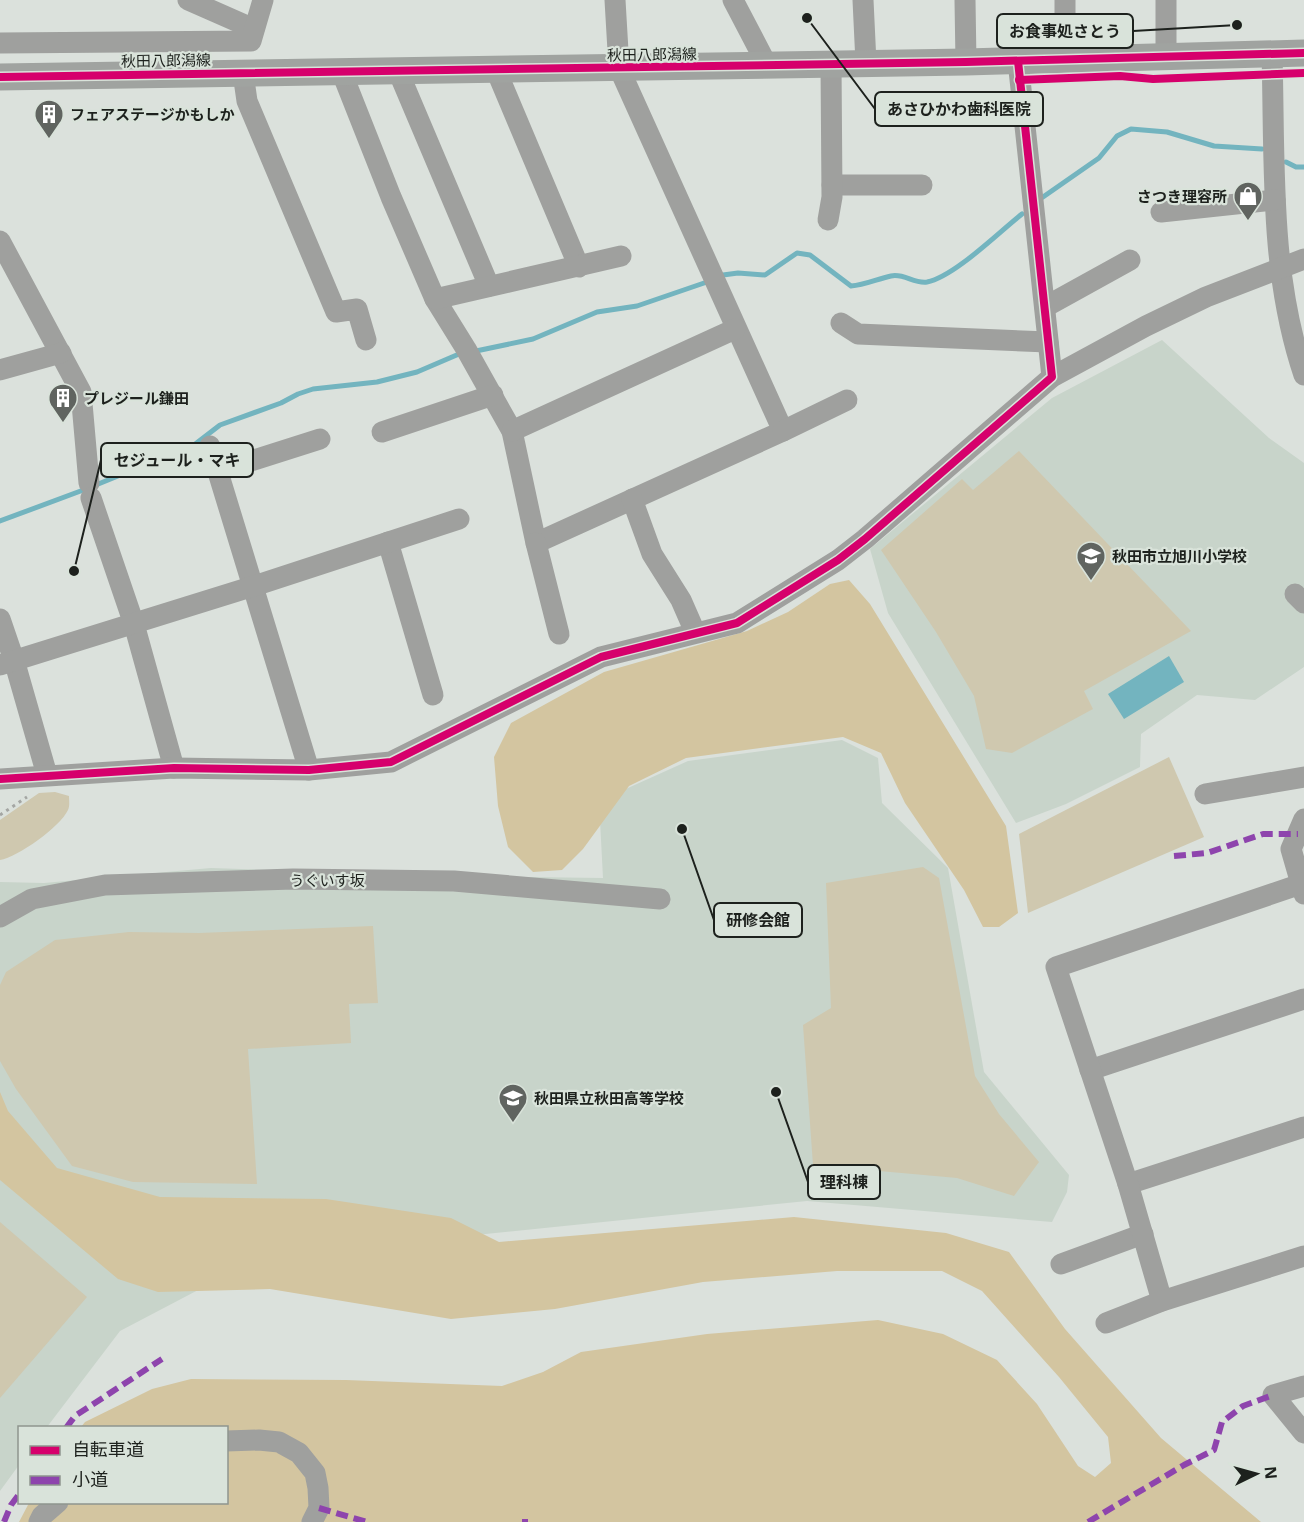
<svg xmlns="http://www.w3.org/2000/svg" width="1304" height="1522" font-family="'Open Sans','Noto Sans JP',sans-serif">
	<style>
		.built { fill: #c8d4ca }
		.green { fill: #cfc8af }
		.forest { fill: #d3c5a0 }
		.water { fill: #73b4bf }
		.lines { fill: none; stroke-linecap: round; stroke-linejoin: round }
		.stream { stroke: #73b4bf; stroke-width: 5 }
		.path { stroke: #a4a6a3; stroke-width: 3; stroke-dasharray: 3 4.5; stroke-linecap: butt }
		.minor { stroke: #9fa09e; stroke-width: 21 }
		.major { stroke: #a0a3a0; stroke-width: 27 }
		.quiet { stroke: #8e44ad; stroke-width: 6; stroke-dasharray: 12 6; stroke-linecap: butt }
		.cycleway-casing { stroke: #d9e3da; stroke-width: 11 }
		.cycleway { stroke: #d6006c; stroke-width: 8 }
		.labels { text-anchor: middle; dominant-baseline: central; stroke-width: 4.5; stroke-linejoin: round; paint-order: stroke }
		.street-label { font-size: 15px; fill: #1d211d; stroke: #d9e3da }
		.poi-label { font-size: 15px; font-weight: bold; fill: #1d211d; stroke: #d9e3da; text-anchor: start }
		.leader { fill: none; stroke: #1d211d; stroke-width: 2 }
		.callout-dot { fill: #1d211d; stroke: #d9e3da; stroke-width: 2 }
		.callout { fill: #d9e3da; stroke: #1d211d; stroke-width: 2 }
		.callout-label { font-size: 16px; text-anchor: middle; font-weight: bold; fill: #1d211d }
	</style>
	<rect width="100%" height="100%" fill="#dbe1dc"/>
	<g class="built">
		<polygon points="1162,340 1269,438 1304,463 1304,667 1255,700 1197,695 1141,734 1140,767 1066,804 1016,823 888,613 870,549 1052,398"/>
		<polygon points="842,740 878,758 882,803 948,868 984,1072 1069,1175 1067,1192 1052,1222 807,1201 261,1257 120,1331 47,1427 20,1428 19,1465 0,1491 0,882 44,883 211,868 443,876 603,878 599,801 688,761"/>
	</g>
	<g class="green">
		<polygon points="1019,451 1191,631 1084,691 1093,709 1012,753 986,749 974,696 936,632 881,550 962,479 973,490"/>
		<polygon points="1169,757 1204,837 1028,913 1019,834"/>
		<path d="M 55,792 L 69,796 C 69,801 70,806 68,810 C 60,827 18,857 0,860 L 0,820 L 39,793 Z"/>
		<polygon points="923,867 939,878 975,1076 999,1114 1039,1162 1014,1196 957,1178 813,1165 803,1025 831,1008 826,883"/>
		<polygon points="373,926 378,1003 349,1004 351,1043 248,1049 257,1184 133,1182 72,1166 16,1089 0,1061 0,985 6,972 55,940 129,932 199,933"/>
		<polygon points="0,1222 87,1297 0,1398"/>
	</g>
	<g class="forest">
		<polygon points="849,580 870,604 1006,826 1018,913 999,927 983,927 964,890 905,803 881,753 843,737 686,758 629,786 583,849 562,870 533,872 508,847 498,806 494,757 511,723 604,672 747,631 788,612 830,584"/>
		<polygon points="0,1092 8,1111 57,1168 160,1197 326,1199 451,1218 499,1242 794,1217 946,1233 1009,1252 1065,1329 1161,1438 1261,1522 19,1522 29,1503 226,1502 226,1428 81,1427 85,1422 152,1389 191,1379 346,1380 502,1386 543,1372 581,1352 707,1334 878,1320 943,1334 997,1360 1037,1404 1078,1466 1095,1477 1111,1463 1108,1437 1059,1377 982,1291 942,1271 837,1271 703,1282 555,1309 451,1319 270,1289 158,1292 118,1279 0,1180"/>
	</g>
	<polygon class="water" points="1169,656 1184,682 1124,719 1108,694"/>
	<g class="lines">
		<g class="stream">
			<polyline points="1286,162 1296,167 1304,167"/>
			<polyline points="1043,197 1099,158 1117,136 1131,129 1167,132 1214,146 1262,149"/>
			<path d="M 723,275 L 738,273 L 765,275 L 797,253 L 810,255 L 851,286 C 865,285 877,279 891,276 C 904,273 914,284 927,282 C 954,277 999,232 1022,214"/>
			<polyline points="476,351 533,339 597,312 637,306 707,282"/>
			<polyline points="0,521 86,489 194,445 220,425 281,403 298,394 313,389 377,382 417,372 459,354"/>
		</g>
		<polyline class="path" points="0,815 27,797"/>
		<g class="minor">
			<polyline points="188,0 254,29"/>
			<polyline points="733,0 767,65"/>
			<polyline points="863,0 866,63"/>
			<polyline points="965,0 966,62"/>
			<polyline points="1166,0 1166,56"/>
			<polyline points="0,43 251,41 263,0"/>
			<path d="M 1272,54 C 1275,161 1269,272 1304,375"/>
			<polyline points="1065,59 1065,0"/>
			<polyline points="1018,61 1052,377"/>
			<polyline points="496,70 579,267"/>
			<polyline points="398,71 489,286"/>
			<polyline points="243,73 247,101 336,312 357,309 366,340"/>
			<polyline points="342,73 391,197 435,299 466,349 512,431 536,543 783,431 619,68 615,0"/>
			<polyline points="832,185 922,185"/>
			<polyline points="1161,212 1275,200"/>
			<polyline points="828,220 832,197 831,64"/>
			<polyline points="0,241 81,392 89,483"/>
			<polyline points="435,299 621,256"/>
			<polyline points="1045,307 1130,260"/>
			<polyline points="841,323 858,334 1048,342"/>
			<polyline points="0,370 61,353"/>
			<polyline points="512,431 735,329"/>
			<polyline points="783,431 847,400"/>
			<polyline points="382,432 493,395"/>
			<polyline points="210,446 309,770"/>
			<polyline points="219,471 320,439"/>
			<polyline points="91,498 134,624 174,768"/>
			<polyline points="632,499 652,554 681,600 695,632"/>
			<polyline points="388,542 433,695"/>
			<polyline points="536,543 559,634"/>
			<polyline points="1295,594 1304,603"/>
			<polyline points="0,619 14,660 47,775"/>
			<polyline points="0,665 254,586 459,519"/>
			<polyline points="0,779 174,768 309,770 391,762 601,657 737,623 838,560 865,539 1052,377 1146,326 1206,297 1304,259"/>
			<polyline points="1205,794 1304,777"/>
			<polyline points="1304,819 1291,849 1304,894"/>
			<polyline points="0,917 32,899 105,885 293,879 454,881 660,899"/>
			<polyline points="1090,1070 1304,999"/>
			<polyline points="1128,1184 1304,1127"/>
			<polyline points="1061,1264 1143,1234"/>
			<polyline points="1162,1301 1128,1184 1056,967 1304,883"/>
			<polyline points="1106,1323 1162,1301 1304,1256"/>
			<polyline points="1304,1386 1273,1395 1304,1433"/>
			<polyline points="226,1441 259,1440 279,1442 299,1453 315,1473 318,1488 319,1508 312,1522"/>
			<polyline points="39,1522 42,1516 58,1502"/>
		</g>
		<polyline class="major" points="0,77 966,62 1304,53"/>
		<g class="quiet">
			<polyline points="1174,856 1207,853 1263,834 1298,834"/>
			<polyline points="66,1428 75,1416 162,1359"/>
			<polyline points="319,1508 367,1522"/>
			<polyline points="4,1522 11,1505 20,1493"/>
			<polyline points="522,1522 528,1522"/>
			<polyline points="1088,1522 1184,1465 1214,1450 1222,1422 1243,1406 1273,1395"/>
		</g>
		<g class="cycleway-casing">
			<g id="cycleway">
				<polyline points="0,77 966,62 1304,53"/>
				<polyline points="1019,80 1120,76 1153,79 1304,73"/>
				<polyline points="0,779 174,768 309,770 391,762 601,657 737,623 838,560 865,539 1052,377 1018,61"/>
			</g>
		</g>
		<use href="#cycleway" class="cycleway"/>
	</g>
	<defs>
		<g id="building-pin" transform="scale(1.5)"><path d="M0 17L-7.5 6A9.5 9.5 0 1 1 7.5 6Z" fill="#606460" stroke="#d9e3da"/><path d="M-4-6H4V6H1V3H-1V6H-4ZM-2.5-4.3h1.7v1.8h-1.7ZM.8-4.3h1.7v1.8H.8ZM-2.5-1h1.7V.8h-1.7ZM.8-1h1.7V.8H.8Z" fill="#fff"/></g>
		<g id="shop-pin" transform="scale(1.5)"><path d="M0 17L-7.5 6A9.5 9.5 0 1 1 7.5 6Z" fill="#606460" stroke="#d9e3da"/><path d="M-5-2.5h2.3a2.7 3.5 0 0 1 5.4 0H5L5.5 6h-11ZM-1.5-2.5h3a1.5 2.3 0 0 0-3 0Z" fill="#fff"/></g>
		<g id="school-pin" transform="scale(1.5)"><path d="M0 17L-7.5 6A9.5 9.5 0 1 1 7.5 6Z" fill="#606460" stroke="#d9e3da"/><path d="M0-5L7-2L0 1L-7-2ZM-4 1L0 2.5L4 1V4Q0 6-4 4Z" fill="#fff"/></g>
	</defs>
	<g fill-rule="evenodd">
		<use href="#building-pin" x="49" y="114"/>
		<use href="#shop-pin" x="1248" y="196"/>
		<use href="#building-pin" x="63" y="398"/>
		<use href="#school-pin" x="1091" y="556"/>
		<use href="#school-pin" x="513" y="1098"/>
	</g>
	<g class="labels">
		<g class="street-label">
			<text transform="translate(652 54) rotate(-1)">秋田八郎潟線</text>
			<text transform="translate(166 60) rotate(-1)">秋田八郎潟線</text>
			<text x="327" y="880">うぐいす坂</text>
		</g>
		<g class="poi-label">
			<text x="70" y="114">フェアステージかもしか</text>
			<text x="1227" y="196" text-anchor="end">さつき理容所</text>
			<text x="84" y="398">プレジール鎌田</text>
			<text x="1112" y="556">秋田市立旭川小学校</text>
			<text x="534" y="1098">秋田県立秋田高等学校</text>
		</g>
	</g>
	<path class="leader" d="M1237 25L1133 31M807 18L875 109M74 571L101 460M682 829L714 920M776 1092L808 1182"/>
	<g class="callout-dot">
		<circle cx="1237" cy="25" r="6"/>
		<circle cx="807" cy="18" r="6"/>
		<circle cx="74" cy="571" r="6"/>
		<circle cx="682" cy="829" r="6"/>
		<circle cx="776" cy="1092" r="6"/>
	</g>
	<g class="callout">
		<rect x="997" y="14" width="136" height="34" rx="6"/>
		<rect x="875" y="92" width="168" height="34" rx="6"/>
		<rect x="101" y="443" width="152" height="34" rx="6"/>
		<rect x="714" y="903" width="88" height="34" rx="6"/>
		<rect x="808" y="1165" width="72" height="34" rx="6"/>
	</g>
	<g class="callout-label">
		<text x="1065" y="37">お食事処さとう</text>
		<text x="959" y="115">あさひかわ歯科医院</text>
		<text x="177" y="466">セジュール・マキ</text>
		<text x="758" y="926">研修会館</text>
		<text x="844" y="1188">理科棟</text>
	</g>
	<rect x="18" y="1426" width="210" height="78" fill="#d9e3da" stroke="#8e958e" stroke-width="1.5"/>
	<rect x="30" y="1446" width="30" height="9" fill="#d6006c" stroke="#8e958e" stroke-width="1.5"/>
	<text x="72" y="1456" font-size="18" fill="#1d211d">自転車道</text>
	<rect x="30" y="1476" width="30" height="9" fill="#8e44ad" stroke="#8e958e" stroke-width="1.5"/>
	<text x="72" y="1486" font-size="18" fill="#1d211d">小道</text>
	<g transform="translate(1256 1474) rotate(85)" stroke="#d9e3da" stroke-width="4.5" paint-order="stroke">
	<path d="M0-4.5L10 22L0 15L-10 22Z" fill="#1d211d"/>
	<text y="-9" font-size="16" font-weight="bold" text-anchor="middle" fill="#1d211d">N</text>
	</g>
</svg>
